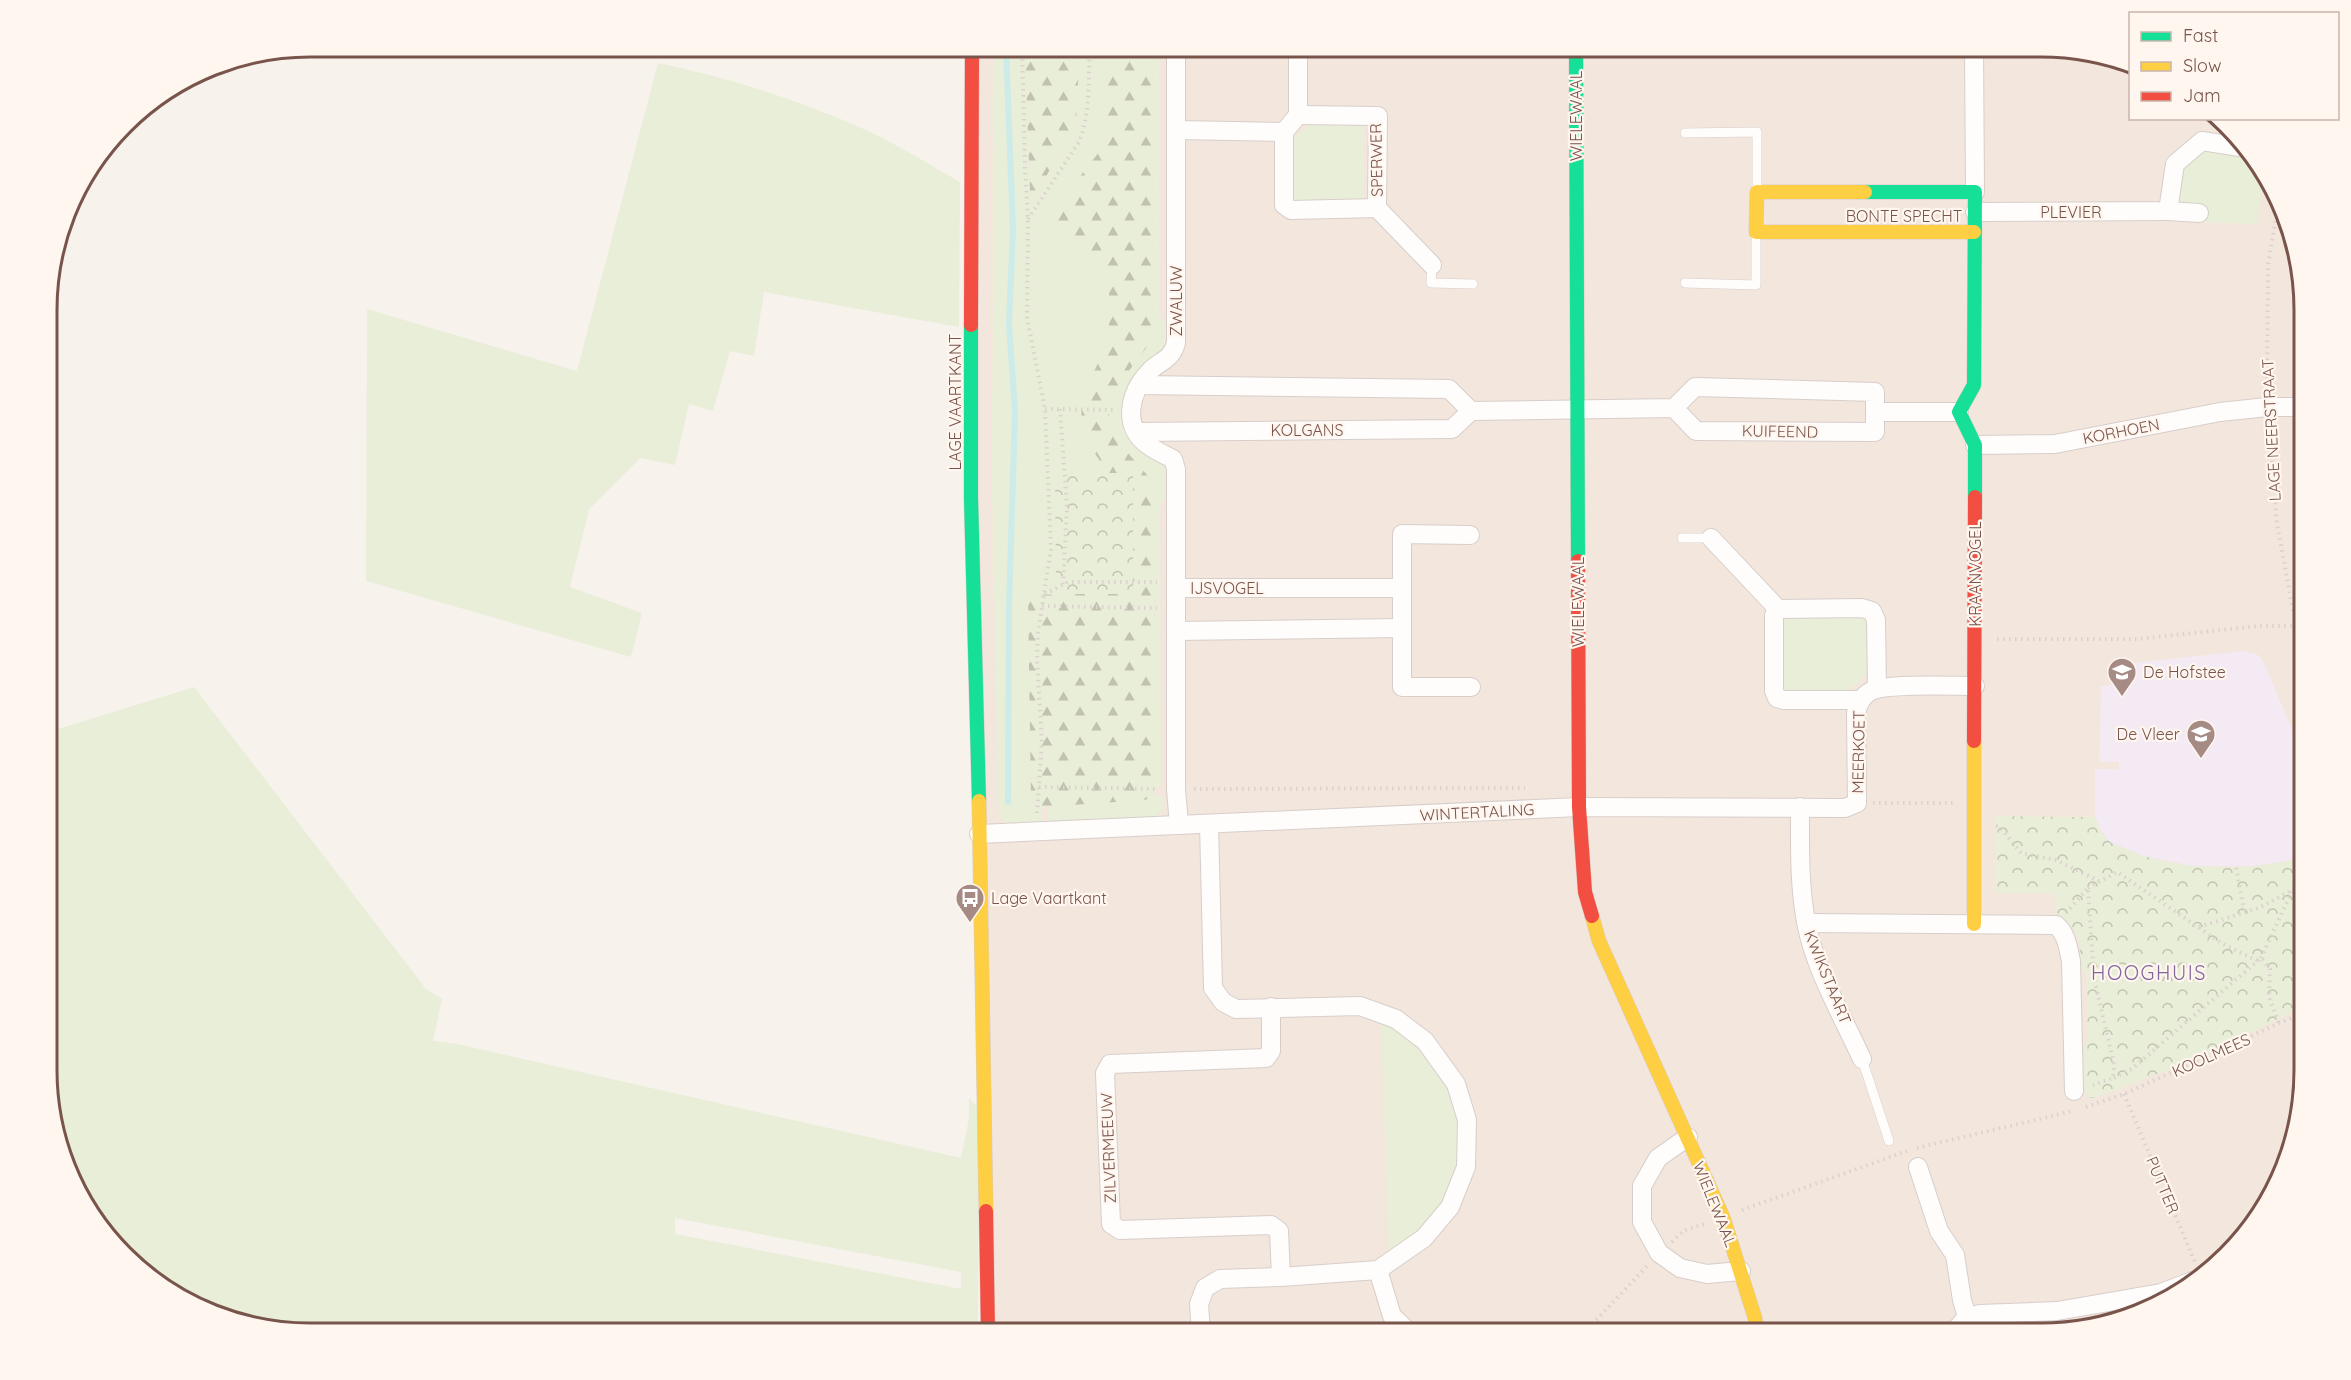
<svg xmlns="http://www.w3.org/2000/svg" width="2351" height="1380" font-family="Quicksand,sans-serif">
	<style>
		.residential { fill: #f3e6dd }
		.education { fill: #f3eaf4 }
		.grass { fill: #e8eed7; fill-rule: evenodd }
		.forest { fill: url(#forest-firs) }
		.park { fill: url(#park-crowns) }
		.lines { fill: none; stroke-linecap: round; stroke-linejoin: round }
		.stream { stroke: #cdebe9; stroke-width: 6 }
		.lane-casing { stroke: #d7ceca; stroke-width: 10 }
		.street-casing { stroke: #d7ceca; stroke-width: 20 }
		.fast-casing { stroke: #d8cdc9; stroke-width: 15 }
		.slow-casing { stroke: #d8cdc9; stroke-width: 15 }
		.jam-casing { stroke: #d8cdc9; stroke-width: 15 }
		.path { stroke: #dbd1ce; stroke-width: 4; stroke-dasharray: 1.5 4.5; stroke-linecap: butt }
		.lane { stroke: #fefdfc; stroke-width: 9 }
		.street { stroke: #fefdfc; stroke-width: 18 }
		.fast { stroke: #16e098; stroke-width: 14 }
		.slow { stroke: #ffcf43; stroke-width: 14 }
		.jam { stroke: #f24e42; stroke-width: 14 }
		.labels { text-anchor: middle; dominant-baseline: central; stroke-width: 4.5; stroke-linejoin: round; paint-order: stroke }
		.street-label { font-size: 16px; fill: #78544b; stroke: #fff6ef }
		.poi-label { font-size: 16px; fill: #78544b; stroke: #fff6ef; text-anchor: start }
		.quarter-label { font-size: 20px; letter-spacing: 1.5px; fill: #82679b; stroke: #fff6ef }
		.rim { fill: none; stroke: #78544b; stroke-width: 3 }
	</style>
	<defs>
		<pattern id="forest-firs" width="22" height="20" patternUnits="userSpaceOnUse" patternTransform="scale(1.5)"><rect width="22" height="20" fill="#e8eed7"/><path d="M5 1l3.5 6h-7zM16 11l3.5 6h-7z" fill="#c1c3b0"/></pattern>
		<pattern id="park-crowns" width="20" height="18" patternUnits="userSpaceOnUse" patternTransform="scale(1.5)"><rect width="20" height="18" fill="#e8eed7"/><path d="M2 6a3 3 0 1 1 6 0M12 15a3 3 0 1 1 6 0" fill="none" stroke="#c1c3b0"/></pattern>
	</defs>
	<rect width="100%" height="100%" fill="#f8f2ed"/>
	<polygon class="residential" points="969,47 2041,47 2109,56 2130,64 2130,118 2221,119 2227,123 2269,178 2304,293 2304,1087 2269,1202 2227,1257 2173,1298 2058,1333 985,1333"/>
	<polygon class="education" points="2245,651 2257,654 2263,661 2304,757 2304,858 2253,866 2192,866 2144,856 2110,842 2099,828 2095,815 2095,769 2119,769 2119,762 2099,762 2101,686 2123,684 2123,664"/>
	<g class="grass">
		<polygon points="994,47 1025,47 1030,195 1034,199 1076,121 1080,47 1104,47 1104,147 1051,223 1109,270 1109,340 1081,399 1082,434 1108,473 1056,586 1060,594 1028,595 1031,798 1034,804 1042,807 1041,823 1007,824 1000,817 998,798 992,482"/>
		<polygon points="1153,47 1160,47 1159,317 1167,322 1167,348 1123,410 1167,462 1168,496 1160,503 1161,787 1155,787 1154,483 1108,431 1110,396 1152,340"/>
		<path d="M 658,63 C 730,78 800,100 868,131 C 900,146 930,165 960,182 L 959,327 L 764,292 L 754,356 L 730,351 L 713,411 L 689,404 L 675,465 L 640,458 L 589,509 L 570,587 L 642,613 L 631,657 L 366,581 L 367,309 L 577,371 Z"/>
		<polygon points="1352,122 1364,126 1364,201 1289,202 1289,138 1303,131 1309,124"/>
		<polygon points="2218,148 2252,155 2265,173 2257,224 2202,222 2204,207 2177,205 2179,175 2195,151"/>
		<polygon points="1783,618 1867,618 1869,671 1841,698 1780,692 1780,620"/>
		<path d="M 194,687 L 426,989 L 442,999 L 433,1041 L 457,1044 L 961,1158 L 969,1119 L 969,1098 L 979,1109 L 978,1333 L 310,1333 L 242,1324 L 178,1298 L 91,1216 L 49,1104 L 49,732 ZM 675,1218 L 961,1272 L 961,1289 L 675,1234 Z"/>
		<polygon points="1164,795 1163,809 1155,817 1047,823 1049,806 1145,800 1153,796"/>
		<path d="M 1381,1020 C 1401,1027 1416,1046 1430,1061 C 1442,1076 1449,1092 1455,1110 C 1459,1124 1463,1140 1462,1156 C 1456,1199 1422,1234 1389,1259 Z"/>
	</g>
	<g class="forest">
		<polygon points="1025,47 1080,47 1076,121 1034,199 1030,195"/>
		<polygon points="1104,47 1153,47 1152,340 1110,396 1108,430 1154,483 1155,787 1153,796 1145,800 1042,807 1034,804 1031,798 1028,595 1133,593 1133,473 1108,473 1082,434 1081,399 1109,340 1109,270 1055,227 1049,219 1053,211 1103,147"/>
	</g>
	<g class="park">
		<polygon points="1055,473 1133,473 1133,594 1060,594 1056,586"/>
		<path d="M 2095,815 C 2097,824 2100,832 2107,839 C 2112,845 2120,847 2127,850 C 2182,872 2247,871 2304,858 L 2304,1006 L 2196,1059 L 2095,1098 L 2090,1098 L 2086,1093 L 2076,1058 L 2087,1043 L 2087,974 L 2080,967 C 2080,935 2080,933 2055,912 L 2055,893 L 1995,893 L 1995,816 L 2088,817 Z"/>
	</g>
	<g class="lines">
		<polyline class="stream" points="1006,47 1013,230 1009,323 1015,412 1009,607 1008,802"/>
		<g class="lane-casing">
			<g id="lane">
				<polyline points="1685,133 1757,132 1757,189"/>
				<polyline points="1432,265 1431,283 1473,284"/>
				<polyline points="1685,283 1756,285 1756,235"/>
				<polyline points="1682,538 1711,538"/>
				<polyline points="1862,1059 1889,1141"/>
			</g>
		</g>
		<g class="street-casing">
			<g id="street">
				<path d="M 1176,47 L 1176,343 C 1171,361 1160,360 1149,372 C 1129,393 1122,427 1148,445 C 1156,451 1165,455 1173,459 L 1176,469 L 1176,588"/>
				<polyline points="1974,47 1975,192"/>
				<polyline points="1177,130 1284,132 1298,115 1298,47"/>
				<polyline points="1284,132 1284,205 1291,210 1377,208 1378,116 1298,115"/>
				<polyline points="1377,208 1432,265"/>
				<polyline points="2168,211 2199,213"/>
				<polyline points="1975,212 2168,211 2175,164 2202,141 2246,148"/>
				<polyline points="1471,411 1674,408 1695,387 1875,392 1875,432 1696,431 1674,408"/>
				<polyline points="1875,412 1959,412"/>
				<polyline points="1136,432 1452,429 1471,411 1449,389 1139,385"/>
				<polyline points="1975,445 2055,444 2220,412 2267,407 2304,407"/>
				<polyline points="1470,535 1402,534 1402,687 1471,687"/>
				<polyline points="1711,538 1778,609"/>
				<polyline points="1402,588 1176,588 1176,631 1402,628"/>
				<polyline points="1176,631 1176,789 1179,825"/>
				<polyline points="1861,700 1784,700 1777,698 1774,691 1774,615 1778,609 1862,608 1872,611 1876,620 1877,688"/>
				<path d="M 1800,807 C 1800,846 1799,884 1806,922 C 1815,970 1842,1015 1862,1059"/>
				<path d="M 979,834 L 1579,807 L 1845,808 L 1857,803 L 1856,713 C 1858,704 1862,696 1871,691 C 1887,683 1954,686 1975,686"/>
				<path d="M 1807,923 L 2056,925 C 2067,934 2068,948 2071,961 L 2074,1091"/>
				<polyline points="1271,1007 1271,1051 1266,1058 1110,1064 1105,1073 1111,1224 1120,1230 1271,1225 1279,1231 1281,1277"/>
				<polyline points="1688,1137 1658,1158 1642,1186 1642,1222 1659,1253 1680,1268 1707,1274 1741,1271"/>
				<polyline points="1918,1167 1939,1231 1955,1255 1962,1300 1967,1317"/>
				<polyline points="1378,1270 1392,1316 1410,1333"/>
				<polyline points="1201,1333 1199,1304 1205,1288 1220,1279 1281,1277 1378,1270 1424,1238 1450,1207 1466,1167 1467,1120 1456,1084 1425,1041 1396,1019 1360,1006 1236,1009 1223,1002 1213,988 1209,824"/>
				<polyline points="1958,1333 1958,1327 1967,1317 1980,1314 2057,1311 2161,1293 2198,1279"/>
			</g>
		</g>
		<g class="fast-casing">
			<g id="fast">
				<polyline points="1576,47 1578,561"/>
				<polyline points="1865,192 1975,192 1974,385 1959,412 1975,445 1975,497"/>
				<polyline points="971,325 971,498 979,801"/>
			</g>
		</g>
		<g class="slow-casing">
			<g id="slow">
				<polyline points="1865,192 1757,192 1756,232 1974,232"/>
				<polyline points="979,801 986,1211"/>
				<polyline points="1592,916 1599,941 1723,1217 1755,1318 1757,1333"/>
				<polyline points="1974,924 1974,741"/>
			</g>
		</g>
		<g class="jam-casing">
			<g id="jam">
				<polyline points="971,325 972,47"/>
				<polyline points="1578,561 1579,807 1585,892 1592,916"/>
				<polyline points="1974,741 1975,497"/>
				<polyline points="986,1211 988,1333"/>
			</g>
		</g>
		<g class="path">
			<polyline points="1022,47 1025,168 1028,219 1027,317 1045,409 1051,549 1038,633 1037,660 1042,742 1037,813"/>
			<path d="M 1028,219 L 1079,142 C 1091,112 1088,78 1090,47"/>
			<polyline points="2267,390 2268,265 2278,207"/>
			<polyline points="1045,409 1115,410"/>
			<polyline points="1060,409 1067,508 1063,585"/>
			<polyline points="2269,425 2277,524 2296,626 2304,652"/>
			<polyline points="1045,594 1068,582 1157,582"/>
			<polyline points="1042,606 1157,608"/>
			<polyline points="1997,639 2137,639 2259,626 2296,626"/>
			<polyline points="1039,787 1159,789"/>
			<polyline points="1194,789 1525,788"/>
			<polyline points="1873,803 1953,803"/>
			<polyline points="1996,826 2000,827 2021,853 2056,860 2099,881"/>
			<polyline points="2236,868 2245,913"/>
			<polyline points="2088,888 2117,872 2223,944 2258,961"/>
			<polyline points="2066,913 2088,888 2094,978 2114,1064 2113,1078 2093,1085"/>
			<polyline points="2199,927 2259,908 2304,884"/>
			<polyline points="2261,958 2292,891"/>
			<polyline points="2298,1015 2304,1025"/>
			<polyline points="2114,1078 2133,1068 2261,958 2270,969 2269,997 2279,1024"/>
			<polyline points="2124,1094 2195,1262"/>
			<polyline points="2086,1107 2124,1094 2304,1012"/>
			<polyline points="1917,1148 2073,1111"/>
			<polyline points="1742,1210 1907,1151"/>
			<polyline points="1672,1242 1683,1231 1704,1224"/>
			<polyline points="1584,1333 1647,1266"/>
		</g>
		<use href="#lane" class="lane"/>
		<use href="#street" class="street"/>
		<use href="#fast" class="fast"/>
		<use href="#slow" class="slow"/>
		<use href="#jam" class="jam"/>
	</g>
	<defs>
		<g id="school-pin" transform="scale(1.5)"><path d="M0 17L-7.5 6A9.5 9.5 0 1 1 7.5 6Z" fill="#a58b84" stroke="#fff6ef"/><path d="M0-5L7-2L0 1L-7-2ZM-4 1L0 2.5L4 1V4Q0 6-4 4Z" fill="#fff"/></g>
		<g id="bus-pin" transform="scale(1.5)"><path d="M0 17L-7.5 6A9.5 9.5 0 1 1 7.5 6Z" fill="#a58b84" stroke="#fff6ef"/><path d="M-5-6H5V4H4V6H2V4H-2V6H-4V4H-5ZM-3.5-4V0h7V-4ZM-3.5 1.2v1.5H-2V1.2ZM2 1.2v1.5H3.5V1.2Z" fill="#fff"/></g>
	</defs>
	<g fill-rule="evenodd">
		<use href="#school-pin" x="2122" y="672"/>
		<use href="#school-pin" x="2201" y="734"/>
		<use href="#bus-pin" x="970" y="898"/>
	</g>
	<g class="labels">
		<g class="street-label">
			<text transform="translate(1576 116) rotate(-90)">WIELEWAAL</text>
			<text transform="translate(1376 160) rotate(-91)">SPERWER</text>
			<text x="2071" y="212">PLEVIER</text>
			<text x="1904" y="216">BONTE SPECHT</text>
			<text transform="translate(1176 301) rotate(-90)">ZWALUW</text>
			<text transform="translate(955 402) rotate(-90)">LAGE VAARTKANT</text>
			<text x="1307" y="430">KOLGANS</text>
			<text transform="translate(2271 430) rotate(-93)">LAGE NEERSTRAAT</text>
			<text transform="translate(1780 431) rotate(1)">KUIFEEND</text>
			<text transform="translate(2121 431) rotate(-11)">KORHOEN</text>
			<text transform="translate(1975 574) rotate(-90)">KRAANVOGEL</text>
			<text x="1227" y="588">IJSVOGEL</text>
			<text transform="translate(1578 602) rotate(-90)">WIELEWAAL</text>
			<text transform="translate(1858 752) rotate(-89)">MEERKOET</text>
			<text transform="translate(1477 812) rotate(-3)">WINTERTALING</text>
			<text transform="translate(1828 977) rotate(68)">KWIKSTAART</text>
			<text transform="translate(2211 1055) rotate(-24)">KOOLMEES</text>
			<text transform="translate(1108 1148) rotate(-92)">ZILVERMEEUW</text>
			<text transform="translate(2163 1185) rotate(67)">PUTTER</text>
			<text transform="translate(1715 1204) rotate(68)">WIELEWAAL</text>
		</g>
		<g class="poi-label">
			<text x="2143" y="672">De Hofstee</text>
			<text x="2180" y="734" text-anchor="end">De Vleer</text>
			<text x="991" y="898">Lage Vaartkant</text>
		</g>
		<g class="quarter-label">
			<text x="2149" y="972">HOOGHUIS</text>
		</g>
	</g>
	<path d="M0 0H2351V1380H0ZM310 57H2041A253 253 0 0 1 2294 310V1070A253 253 0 0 1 2041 1323H310A253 253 0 0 1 57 1070V310A253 253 0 0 1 310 57Z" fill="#fff6ef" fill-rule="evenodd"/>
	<path class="rim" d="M310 57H2041A253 253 0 0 1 2294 310V1070A253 253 0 0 1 2041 1323H310A253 253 0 0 1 57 1070V310A253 253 0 0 1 310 57Z"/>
	<rect x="2129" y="12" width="210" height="108" fill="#fff6ef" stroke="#c9b5ad" stroke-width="1.5"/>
	<rect x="2141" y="32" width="30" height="9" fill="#16e098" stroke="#c9b5ad" stroke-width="1.5"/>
	<text x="2183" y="42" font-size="18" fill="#78544b">Fast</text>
	<rect x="2141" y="62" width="30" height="9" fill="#ffcf43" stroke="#c9b5ad" stroke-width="1.5"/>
	<text x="2183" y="72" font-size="18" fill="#78544b">Slow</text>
	<rect x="2141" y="92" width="30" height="9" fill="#f24e42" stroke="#c9b5ad" stroke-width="1.5"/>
	<text x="2183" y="102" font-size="18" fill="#78544b">Jam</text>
</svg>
